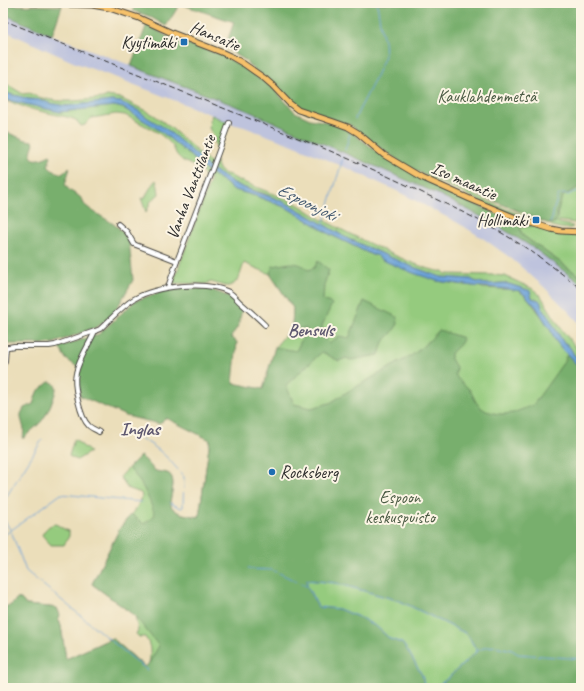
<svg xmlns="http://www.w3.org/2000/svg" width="584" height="691" font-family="Caveat,sans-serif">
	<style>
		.industrial { fill: #bec3dd }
		.green { fill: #95cb7e; stroke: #607b54 }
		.forest { fill: #78af6d; stroke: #526d4c }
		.water { fill: #69a0d7; stroke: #4a6681 }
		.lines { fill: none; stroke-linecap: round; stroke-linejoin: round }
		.stream { stroke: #69a0d7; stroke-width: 1 }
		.minor-casing { stroke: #484640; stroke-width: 6 }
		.major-casing { stroke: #484640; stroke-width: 7 }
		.minor { stroke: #fff; stroke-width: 4 }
		.major { stroke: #f6c16b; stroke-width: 5 }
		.rail { stroke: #2b2b2b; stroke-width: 1; stroke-dasharray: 6 3; stroke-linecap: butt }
		.poi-dot { fill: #1f6fb2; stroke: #fcf5e5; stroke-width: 1.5 }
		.labels { text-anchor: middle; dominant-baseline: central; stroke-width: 4; stroke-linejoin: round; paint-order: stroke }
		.street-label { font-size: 17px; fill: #2b2b2b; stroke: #fcf5e5 }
		.poi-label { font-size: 17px; fill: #2b2b2b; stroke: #fcf5e5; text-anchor: end }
		.park-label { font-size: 17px; fill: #4b5b44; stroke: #fcf5e5 }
		.water-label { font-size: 18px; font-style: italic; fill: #445a70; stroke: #fcf5e5 }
		.neighbourhood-label { font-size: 18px; font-weight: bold; fill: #5e5870; stroke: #fcf5e5 }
	</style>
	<rect width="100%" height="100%" fill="#fcf5e5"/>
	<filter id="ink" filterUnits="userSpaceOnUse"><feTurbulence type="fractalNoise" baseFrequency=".025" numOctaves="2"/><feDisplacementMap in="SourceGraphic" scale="8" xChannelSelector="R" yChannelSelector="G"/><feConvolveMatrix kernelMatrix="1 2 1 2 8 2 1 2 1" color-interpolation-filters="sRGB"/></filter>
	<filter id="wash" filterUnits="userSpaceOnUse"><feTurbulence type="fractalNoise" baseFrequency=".012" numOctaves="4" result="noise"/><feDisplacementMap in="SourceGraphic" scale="16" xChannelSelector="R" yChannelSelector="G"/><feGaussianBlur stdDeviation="0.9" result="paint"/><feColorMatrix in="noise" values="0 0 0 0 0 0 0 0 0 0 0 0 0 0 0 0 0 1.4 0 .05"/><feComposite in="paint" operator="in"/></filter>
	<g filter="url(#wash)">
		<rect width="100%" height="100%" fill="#ebdeba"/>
		<polygon class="industrial" points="3,14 52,35 246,110 370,164 440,195 493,223 535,249 581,284 581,325 567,310 544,287 512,259 484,239 458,223 397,191 342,166 293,145 244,127 228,123 212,115 117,78 73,62 3,30"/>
		<g class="green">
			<path d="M 3,82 L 23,94 L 30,93 C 34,96 38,97 42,98 C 63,104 82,100 103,98 L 107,96 L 120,98 L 154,115 L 170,127 L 208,161 L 213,164 L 211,168 L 208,167 L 198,156 L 139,111 L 121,102 L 112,101 L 70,106 L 58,105 L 48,103 L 42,100 L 28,99 L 19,96 L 13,95 L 3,92 Z"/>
			<path d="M 3,99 L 60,112 L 114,106 L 123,108 L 153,126 L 163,133 L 197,161 L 200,166 L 227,184 L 231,189 L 256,196 L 287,208 L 314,224 L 331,235 L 356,247 L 372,255 L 376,255 L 382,260 L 437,281 L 473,286 L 478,286 L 483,288 L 518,290 L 528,298 L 542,317 L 551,331 L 555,340 L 562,349 L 581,369 L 581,688 L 3,688 L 3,607 C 10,606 13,605 16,599 L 21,599 L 26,605 L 49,607 L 57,608 L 60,615 L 58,618 L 61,626 L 66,659 L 112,638 L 145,667 L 149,663 C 151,653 151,645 145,637 L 139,637 L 136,634 L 138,630 L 135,616 L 92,584 L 120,528 L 137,507 L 142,496 L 141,493 L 127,488 L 120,477 L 140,456 C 142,458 145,459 147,462 C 150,465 152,469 156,471 C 161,473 170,471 172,478 C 174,484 172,491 171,497 C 166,514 188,515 199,517 L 210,440 L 264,389 L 275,347 L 292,327 L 293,308 L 270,274 L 244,263 L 239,278 L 234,284 L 229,286 L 225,286 L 211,282 L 205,284 L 174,283 L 174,280 L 211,179 L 205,176 L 203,172 L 198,168 L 183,161 L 177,155 L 172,145 L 166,139 L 157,132 L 140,123 L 125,115 L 116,114 L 92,118 L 89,120 L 85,125 L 81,126 L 76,120 L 71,118 L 35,110 L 9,102 L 3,101 Z"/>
			<polygon points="212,115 228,123 217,153 214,137 209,128 210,120"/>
			<path d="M 216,161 C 219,170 220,173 230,175 L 231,176 L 238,180 L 289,200 L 299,205 L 322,220 L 326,219 L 327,222 C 344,231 429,275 443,271 L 446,274 L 493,275 L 505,276 L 533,289 L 541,296 L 562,330 L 581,354 L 581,360 L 574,355 L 571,349 L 567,344 L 563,342 L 547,314 L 544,312 L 540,301 L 539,300 L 532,298 L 528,290 L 509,284 L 503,283 L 486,284 L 474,281 L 471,279 L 441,277 L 413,267 L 360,244 L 355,241 L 350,240 L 292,206 L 263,193 L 242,187 L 234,183 L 213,170 Z"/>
			<polygon points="431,175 444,182 499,206 531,219 524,218 495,208 428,177"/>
			<path d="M 156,180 L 158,187 L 159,194 L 151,201 L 146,212 L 141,198 L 144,199 C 148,193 152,183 156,180 Z"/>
			<path d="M 581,186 L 581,218 L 575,223 L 559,221 L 558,222 L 559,223 L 573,226 L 572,228 C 564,229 555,228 549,224 L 556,222 L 559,205 L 563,196 Z"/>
			<path d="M 534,226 C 552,232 562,234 581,234 L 581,277 L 522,235 L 520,228 L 522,227 Z"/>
			<polygon points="74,439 90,452 77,460 69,456"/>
			<path d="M 55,524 C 60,525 63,530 69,531 L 69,536 L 64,545 L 51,545 L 42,535 C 45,529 49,525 55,524 Z"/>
		</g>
		<g class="forest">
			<polygon points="135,3 581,3 581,186 563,196 559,205 556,222 549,224 444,180 433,174 428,177 405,165 377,146 365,136 350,125 335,120 304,111 291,102 279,88 250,66 245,60 225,48 234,22 180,4 166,26 149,16 133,11"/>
			<polygon points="3,5 62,6 52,35 3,14"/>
			<polygon points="147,24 171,39 180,43 189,44 225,56 242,67 272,87 295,112 310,119 333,123 341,127 355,135 383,156 468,201 489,210 490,211 508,220 508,219 519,220 534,226 522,227 520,228 522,235 581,277 581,284 535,249 493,223 440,195 370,164 246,110 131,66"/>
			<path d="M 3,131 L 26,140 L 32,141 L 34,143 C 33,146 30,153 31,156 C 34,163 46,157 50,155 L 51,156 L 48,166 L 52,170 L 62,174 L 67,170 L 69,167 L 70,168 L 65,184 C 70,194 74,191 81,198 C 83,200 83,204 86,206 C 100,218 120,223 129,241 L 133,280 L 113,315 L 97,327 L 54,343 L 48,344 L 3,344 Z"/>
			<path d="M 318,261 L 329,270 L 324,285 L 323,300 L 332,304 L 322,326 L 323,333 L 329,344 L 339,336 L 349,338 L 364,301 L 397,317 L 398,324 L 391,334 L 383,342 L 379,355 L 351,360 L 346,358 L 339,361 L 322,352 L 286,385 L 294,404 L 311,408 L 330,403 L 347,392 L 414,354 L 431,339 L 439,330 L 463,338 C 461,347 455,347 451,354 L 451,359 L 457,369 L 455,373 L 457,378 L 470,390 L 476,402 L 480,407 L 486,411 L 498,414 L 504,414 L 513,413 L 533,405 L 566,359 L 565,357 L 568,355 L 581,369 L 581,688 L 434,688 L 447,679 L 477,651 L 467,634 L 400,601 L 336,583 L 307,580 L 307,586 L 318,607 L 339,609 L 361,618 L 377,627 L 390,639 L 402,643 L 408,651 L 422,675 L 425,688 L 3,688 L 3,607 C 10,606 13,605 16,599 L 21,599 L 26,605 L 49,607 L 57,608 L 60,615 L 58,618 L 61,626 L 66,659 L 112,638 L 145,667 L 149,663 L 159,646 L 135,616 L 92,584 L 120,528 L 131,514 L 144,524 L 155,515 C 149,499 142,480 128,468 L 140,456 C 142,458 145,459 147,462 C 150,465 152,469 156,471 C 161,473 170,471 172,478 C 174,484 172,491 171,497 C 166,514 188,515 199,517 L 210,440 L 166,418 L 160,424 L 126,416 L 80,396 C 78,386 77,378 79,368 L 66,359 L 59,347 L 99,334 L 135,301 L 163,291 L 190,288 L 209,289 L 230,297 L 242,310 L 238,326 L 231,337 L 237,342 L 233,383 L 263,389 L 275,347 L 296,351 L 307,329 L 292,327 L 293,308 L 270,273 L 273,266 C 286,264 297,259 308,270 L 314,268 Z"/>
			<path d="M 49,382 C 52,382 55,383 56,387 C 57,394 46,416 41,422 C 35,428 28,433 23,439 L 24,429 L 21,418 L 21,414 L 24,408 L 33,404 L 37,392 Z"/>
		</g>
		<polygon class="water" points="3,92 13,95 19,96 28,99 42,100 49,103 66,106 112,101 121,102 139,111 148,118 165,128 198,156 208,167 234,183 242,187 277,199 292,206 350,240 355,241 360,244 413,267 441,277 471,279 474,281 486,284 503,283 509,284 528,290 530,291 532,298 539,300 540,301 544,312 547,314 563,342 567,344 571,349 574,355 581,360 581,369 562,349 555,340 551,331 536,307 528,298 520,291 507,289 473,286 437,281 413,273 382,260 376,255 372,255 356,247 331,235 314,224 287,208 256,196 231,189 227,184 200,166 197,161 163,133 153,126 123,108 114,106 60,112 3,99"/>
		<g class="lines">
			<g class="stream">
				<polyline points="355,119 358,112 372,85 385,56 384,40 381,29 377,3"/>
				<polyline points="345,150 350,134"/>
				<path d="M 550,223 C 553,218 553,214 554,209 C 555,205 557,201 558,196 C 561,193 564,194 568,195 L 574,192 L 581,191"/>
				<polyline points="323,225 343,158"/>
				<path d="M 140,438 C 161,449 169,459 184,477 L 183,507 L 181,508 L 170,503"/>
				<polyline points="3,502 42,440"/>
				<polyline points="3,518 11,531 26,571 147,670"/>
				<polyline points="3,536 61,494 141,502"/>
				<polyline points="248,569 272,570 276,572"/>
				<polyline points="279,573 306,586"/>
				<polyline points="425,688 422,675 408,651 402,643 390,639 377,627 361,618 339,609 318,607 307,586 307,580 336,583 400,601 467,634 477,651"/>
				<polyline points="434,688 447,679 477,651 486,647 495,646 512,650 518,654 581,659"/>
			</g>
		</g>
	</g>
	<g filter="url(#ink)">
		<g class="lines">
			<g class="minor-casing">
				<g id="minor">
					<polyline points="118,224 127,232 134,244 136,245 177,261"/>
					<polyline points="168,287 177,261 210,175 229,123"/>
					<path d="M 95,331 C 89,345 79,359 76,373 C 73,384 80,418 89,426 C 91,428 96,430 99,432"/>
					<path d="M 3,348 L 14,346 L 49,346 L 55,345 L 95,331 L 100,329 C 111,319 122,306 134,299 C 156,286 206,280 229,292 C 234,295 238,301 242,304 C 250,311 258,318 265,325"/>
					<polyline points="3,365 5,361 6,348"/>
				</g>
			</g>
			<g class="major-casing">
				<polyline id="major" points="32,3 92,5 109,8 139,18 172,33 221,52 232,57 244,64 264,78 272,85 289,103 298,110 334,122 348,127 358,133 372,145 384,155 421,177 470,199 516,218 551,229 561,231 581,232"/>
			</g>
			<use href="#minor" class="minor"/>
			<use href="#major" class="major"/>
			<path class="rail" d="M 3,20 L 323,148 C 357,162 390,177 423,193 C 454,208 485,222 515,241 C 538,255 560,272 581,289"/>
		</g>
	</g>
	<g class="poi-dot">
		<rect x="180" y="38" width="8" height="8" rx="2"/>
		<rect x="532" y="216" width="8" height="8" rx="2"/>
		<circle cx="272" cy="472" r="4"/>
	</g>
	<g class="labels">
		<g class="street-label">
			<text transform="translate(215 36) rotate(23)">Hansatie</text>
			<text transform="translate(464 181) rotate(24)">Iso maantie</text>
			<text transform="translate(191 187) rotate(-69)">Vanha Vanttilantie</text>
		</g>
		<g class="poi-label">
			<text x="176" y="42">Kyytimäki</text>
			<text x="528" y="220">Hollimäki</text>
			<text x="280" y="472" text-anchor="start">Rocksberg</text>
		</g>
		<g class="park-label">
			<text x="487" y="96">Kauklahdenmetsä</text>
			<text x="400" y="497">Espoon<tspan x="400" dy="20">keskuspuisto</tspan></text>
		</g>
		<g class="water-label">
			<text transform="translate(307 202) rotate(26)">Espoonjoki</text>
		</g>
		<g class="neighbourhood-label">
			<text x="311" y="330">Bensuls</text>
			<text x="140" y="429">Inglas</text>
		</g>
	</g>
	<rect width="584" height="691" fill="none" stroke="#fcf5e5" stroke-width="16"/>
</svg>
